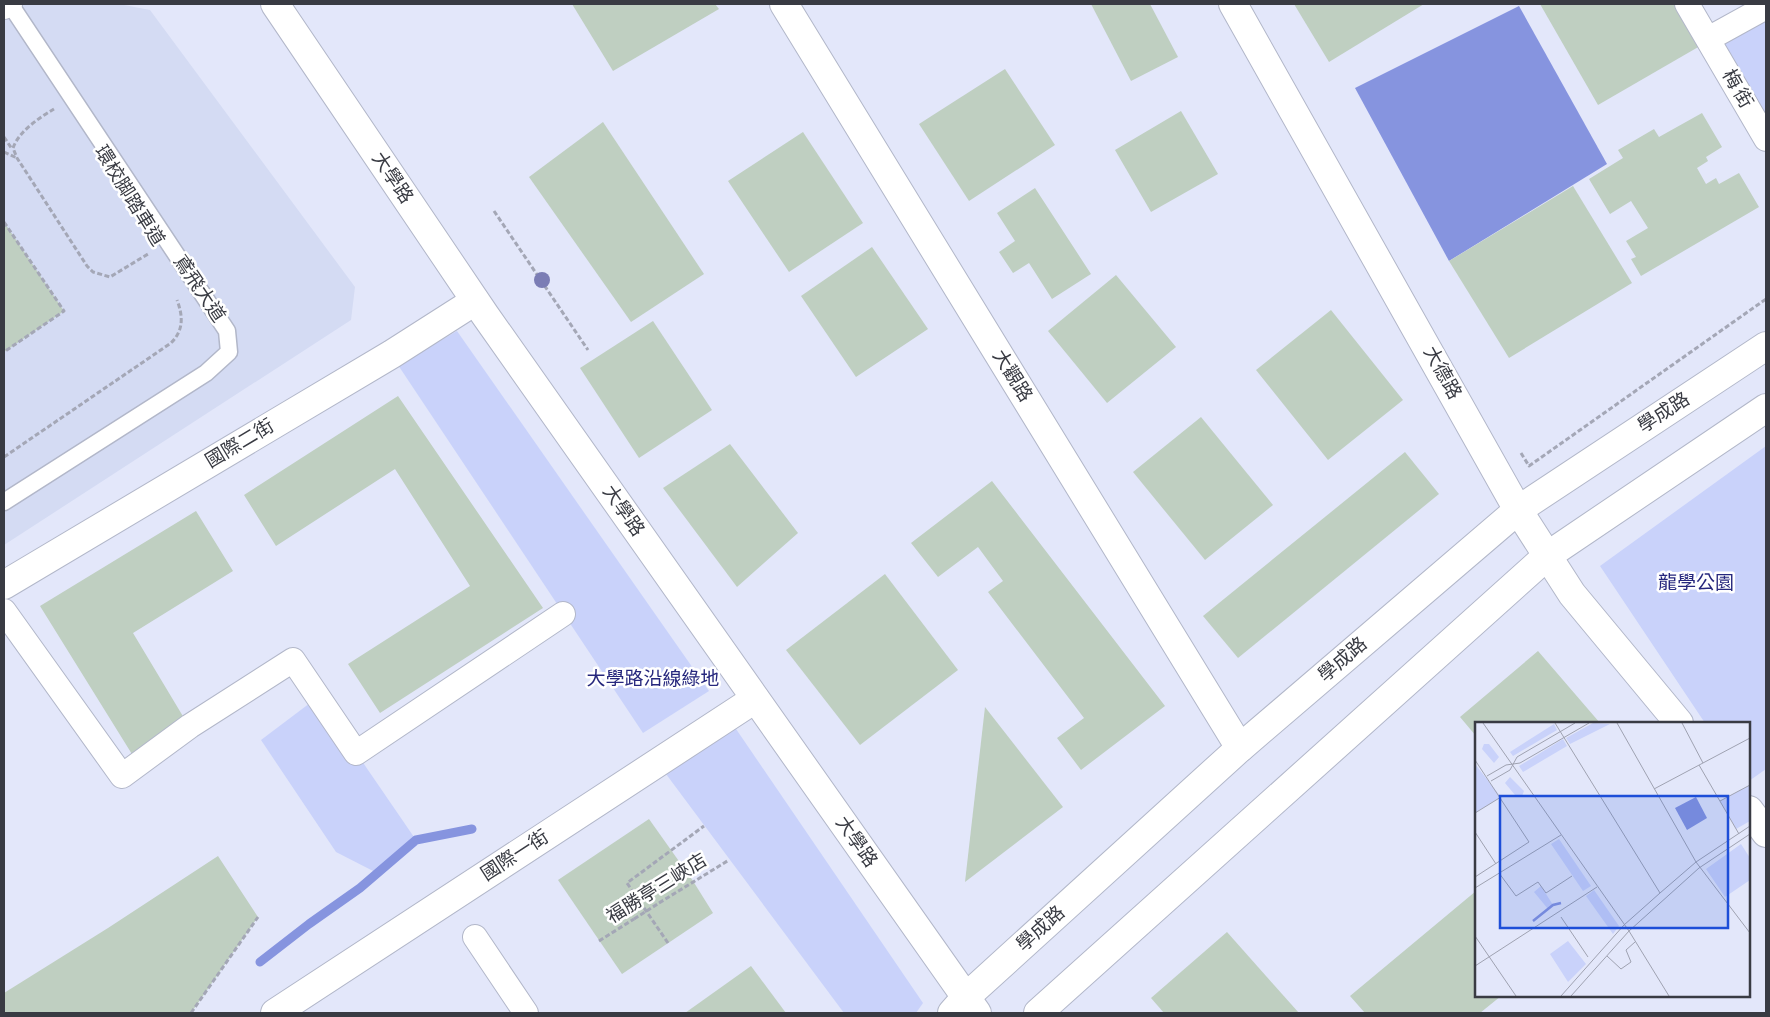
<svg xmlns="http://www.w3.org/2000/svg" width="1770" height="1017" font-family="'Alegreya Sans','Noto Sans TC',sans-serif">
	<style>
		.built { fill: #d4dbf3 }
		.green { fill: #c9d2fa }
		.water { fill: #8694df }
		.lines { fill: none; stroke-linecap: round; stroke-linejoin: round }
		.stream { stroke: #8694df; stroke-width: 9 }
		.building { fill: #bfcfc1 }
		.service-casing { stroke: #b2b7c9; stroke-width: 19 }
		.pedestrian-casing { stroke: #b2b7c9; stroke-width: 26 }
		.minor-casing { stroke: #b2b7c9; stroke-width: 30 }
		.tertiary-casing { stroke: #b2b7c9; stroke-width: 30 }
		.path { stroke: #a4a7b6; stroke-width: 3; stroke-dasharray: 5 2.5; stroke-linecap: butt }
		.service { stroke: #fff; stroke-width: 16 }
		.pedestrian { stroke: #fff; stroke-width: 24 }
		.minor { stroke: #fff; stroke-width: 28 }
		.tertiary { stroke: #fff; stroke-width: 28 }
		.path-bridge { stroke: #a4a7b6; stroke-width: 3; stroke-dasharray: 5 2.5; stroke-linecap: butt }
		.tree { fill: #7b7db5 }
		.labels { text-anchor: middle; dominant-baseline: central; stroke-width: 5; stroke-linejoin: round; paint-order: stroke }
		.street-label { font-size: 19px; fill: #393b43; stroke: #fff }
		.park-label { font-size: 19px; fill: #26277d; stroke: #fff }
		.inset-river { fill: none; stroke: #8694df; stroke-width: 2.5 }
		.inset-road { fill: none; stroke: #9fa2b1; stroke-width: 1 }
		.view { fill: #1d4ed8; fill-opacity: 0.15; stroke: #1d4ed8; stroke-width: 2.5 }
		.inset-edge { fill: none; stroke: #393b43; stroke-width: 2.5 }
	</style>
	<rect width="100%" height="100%" fill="#e3e7fa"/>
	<polygon class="built" points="4,4 119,4 150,10 355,287 351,320 4,545"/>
	<g class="green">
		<polygon points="1766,7 1766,139 1708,39"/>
		<polygon points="457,331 709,691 643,733 398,365"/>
		<polygon points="1766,446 1766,769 1749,781 1749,723 1705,723 1600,566"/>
		<polygon points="318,697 416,840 377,873 336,852 261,740"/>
		<polygon points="734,726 923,1003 916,1013 844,1013 666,774"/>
	</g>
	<polygon class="water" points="1519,6 1607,164 1449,261 1355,88"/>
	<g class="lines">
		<polyline class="stream" points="260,962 309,924 360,888 416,840 472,829"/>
	</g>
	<g class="building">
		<polygon points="572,4 715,4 719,9 613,71"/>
		<polygon points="1091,4 1150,4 1178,57 1131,81"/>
		<polygon points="1294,4 1424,4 1329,62"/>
		<polygon points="1540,4 1676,4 1700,46 1598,105"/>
		<polygon points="1005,69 1055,145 969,201 919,124"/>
		<polygon points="1181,111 1218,174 1151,212 1115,150"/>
		<polygon points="1702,113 1722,147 1706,157 1708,161 1697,168 1706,184 1716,178 1719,184 1739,173 1759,207 1641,276 1631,259 1636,257 1626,241 1648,228 1631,201 1610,214 1589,179 1623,158 1618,150 1654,129 1659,137"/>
		<polygon points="603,122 704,274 631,322 529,177"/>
		<polygon points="803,132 863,223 789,272 728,181"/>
		<polygon points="1573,186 1632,283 1509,358 1449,261"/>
		<polygon points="1035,188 1091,274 1052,299 1029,263 1013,273 999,252 1015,241 997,213"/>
		<polygon points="4,222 64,311 4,352"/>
		<polygon points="872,247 928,329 856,377 801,296"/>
		<polygon points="1116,275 1176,347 1107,403 1048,331"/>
		<polygon points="1331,310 1403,400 1328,460 1256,370"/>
		<polygon points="653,321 712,410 639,458 580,368"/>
		<polygon points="398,396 543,608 380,713 348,664 470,586 395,469 276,546 244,495"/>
		<polygon points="1201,417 1273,505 1205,560 1133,472"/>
		<polygon points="730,444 798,533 737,587 663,488"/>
		<polygon points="1405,452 1439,494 1238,658 1203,616"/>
		<polygon points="992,481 1165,706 1081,770 1057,738 1084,718 988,592 1003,581 978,547 938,577 911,543"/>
		<polygon points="196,511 233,571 133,633 187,723 135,759 40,606"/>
		<polygon points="885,574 958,670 860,745 786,650"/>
		<polygon points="1538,651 1600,723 1476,723 1476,736 1460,717"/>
		<polygon points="985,707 1063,807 965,882"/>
		<polygon points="649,819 693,881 713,913 622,974 558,880"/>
		<polygon points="218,856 258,917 191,1013 4,1013 4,993 108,928"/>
		<polygon points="1476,891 1476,996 1501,996 1480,1013 1365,1013 1350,996"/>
		<polygon points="1227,932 1299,1013 1164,1013 1151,998"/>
		<polygon points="751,966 786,1013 685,1013"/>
	</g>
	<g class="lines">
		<g class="service-casing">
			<polyline id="service" points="4,502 206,373 229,352 227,331 10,4"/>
		</g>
		<g class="pedestrian-casing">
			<g id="pedestrian">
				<polyline points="1687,4 1766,139"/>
				<polyline points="4,7 10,4"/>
				<polyline points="1708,39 1766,7"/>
				<polyline points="4,611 122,776 190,726 293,660 356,753 563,614"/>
				<polyline points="475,937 526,1013"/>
			</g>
		</g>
		<g class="minor-casing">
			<g id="minor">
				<polyline points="784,4 1240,748"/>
				<polyline points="1233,4 1518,510 1572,594 1679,723"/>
				<polyline points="4,585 392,354 475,301"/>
				<polyline points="1749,810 1766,833"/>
				<polyline points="275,1013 755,699"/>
			</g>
		</g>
		<g class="tertiary-casing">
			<g id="tertiary">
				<polyline points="275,4 485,315 977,1013"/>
				<polyline points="952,1013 966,997 1240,748 1518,510 1766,346"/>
				<polyline points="1038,1013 1547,556 1766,408"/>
			</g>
		</g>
		<g class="path">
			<path d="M 54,109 C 39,118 19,131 13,148 L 17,158 L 87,266 L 93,272 L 110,277 L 148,254"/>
			<polyline points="4,137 12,149"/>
			<polyline points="4,152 17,158"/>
			<polyline points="494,211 588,350"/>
			<polyline points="4,222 64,311 4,352"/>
			<polyline points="1521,453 1529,466 1766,299"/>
			<path d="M 4,457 L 171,343 C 184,330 183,316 177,300"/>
			<polyline points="659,903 729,860"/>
			<polyline points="599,941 634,919"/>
			<polyline points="668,943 627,883 704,826"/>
			<polyline points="191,1013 258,917"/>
		</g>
		<use href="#service" class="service"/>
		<use href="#pedestrian" class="pedestrian"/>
		<use href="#minor" class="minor"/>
		<use href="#tertiary" class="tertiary"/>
		<polyline class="path-bridge" points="634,919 659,903"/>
	</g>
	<circle class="tree" cx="542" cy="280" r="8"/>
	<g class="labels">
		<g class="street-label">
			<text transform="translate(1737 89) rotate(60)">梅 街</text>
			<text transform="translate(392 178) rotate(56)">大學路</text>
			<text transform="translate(129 196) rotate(58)">環校脚踏車道</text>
			<text transform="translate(199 289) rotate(56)">鳶飛大道</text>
			<text transform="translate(1442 373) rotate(61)">大德路</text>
			<text transform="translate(1012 376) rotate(58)">大觀路</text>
			<text transform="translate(1664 413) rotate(-33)">學成路</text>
			<text transform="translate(240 444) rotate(-31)">國際二街</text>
			<text transform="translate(623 511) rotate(55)">大學路</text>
			<text transform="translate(1343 660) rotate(-41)">學成路</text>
			<text transform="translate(856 842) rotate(55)">大學路</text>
			<text transform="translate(515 856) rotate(-33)">國際一街</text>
			<text transform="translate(657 889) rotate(-32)">福勝亭三峽店</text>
			<text transform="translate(1041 929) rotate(-42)">學成路</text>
		</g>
		<g class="park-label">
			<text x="1696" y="583">龍學公園</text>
			<text x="653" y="679">大學路沿線綠地</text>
		</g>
	</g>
	<g transform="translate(1475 722)">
		<rect width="275" height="275" fill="#e3e7fa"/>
		<path d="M 118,1 L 135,2 L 95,22 L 91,16 ZM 79,2 L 82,8 L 38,34 L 35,30 ZM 88,17 L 92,24 L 48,50 L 44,44 ZM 9,22 L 14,22 L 24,35 L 19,41 L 7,27 ZM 0,42 L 26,75 L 0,91 ZM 35,55 L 49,69 L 47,74 L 40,73 L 30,61 ZM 275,63 L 275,99 L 261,107 L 245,79 ZM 84,117 L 116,164 L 108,169 L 76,122 ZM 266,122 L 275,136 L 275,158 L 250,175 L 231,147 ZM 66,164 L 78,183 L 73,187 L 59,170 ZM 119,168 L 144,204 L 138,212 L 111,174 ZM 93,219 L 111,242 L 93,260 L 75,232 Z" fill="#c9d2fa"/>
		<path d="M 221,75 L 232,96 L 212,108 L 200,86 Z" fill="#8694df"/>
		<path class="inset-river" d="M 58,199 L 78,183 L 86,181"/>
		<path class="inset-road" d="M 8,1 L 154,209 L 194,274M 80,1 L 185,171M 142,1 L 221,140 L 275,211M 207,1 L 228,41M 0,38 L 54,120 L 0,155M 224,43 L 264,112M 12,54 L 31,43 L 45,41 L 114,1M 16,59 L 35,48 L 42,35 L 100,1M 179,67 L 275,16M 245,79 L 275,63M 0,91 L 26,75M 0,110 L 21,142M 24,151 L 41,174 L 63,160 L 71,171 L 97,154M 0,166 L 86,113M 86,195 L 113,235M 0,214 L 41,274M 132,234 L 146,247 L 156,240 L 151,228 L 160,220M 0,244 L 122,165M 86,274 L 149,203 L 185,171 L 221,140 L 275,104M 96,274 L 154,209 L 224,146 L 275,112"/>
		<path class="view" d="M 25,74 L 253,74 L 253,206 L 25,206 Z"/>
		<rect width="275" height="275" class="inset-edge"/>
	</g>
	<rect width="1770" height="1017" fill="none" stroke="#393b43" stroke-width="10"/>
</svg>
